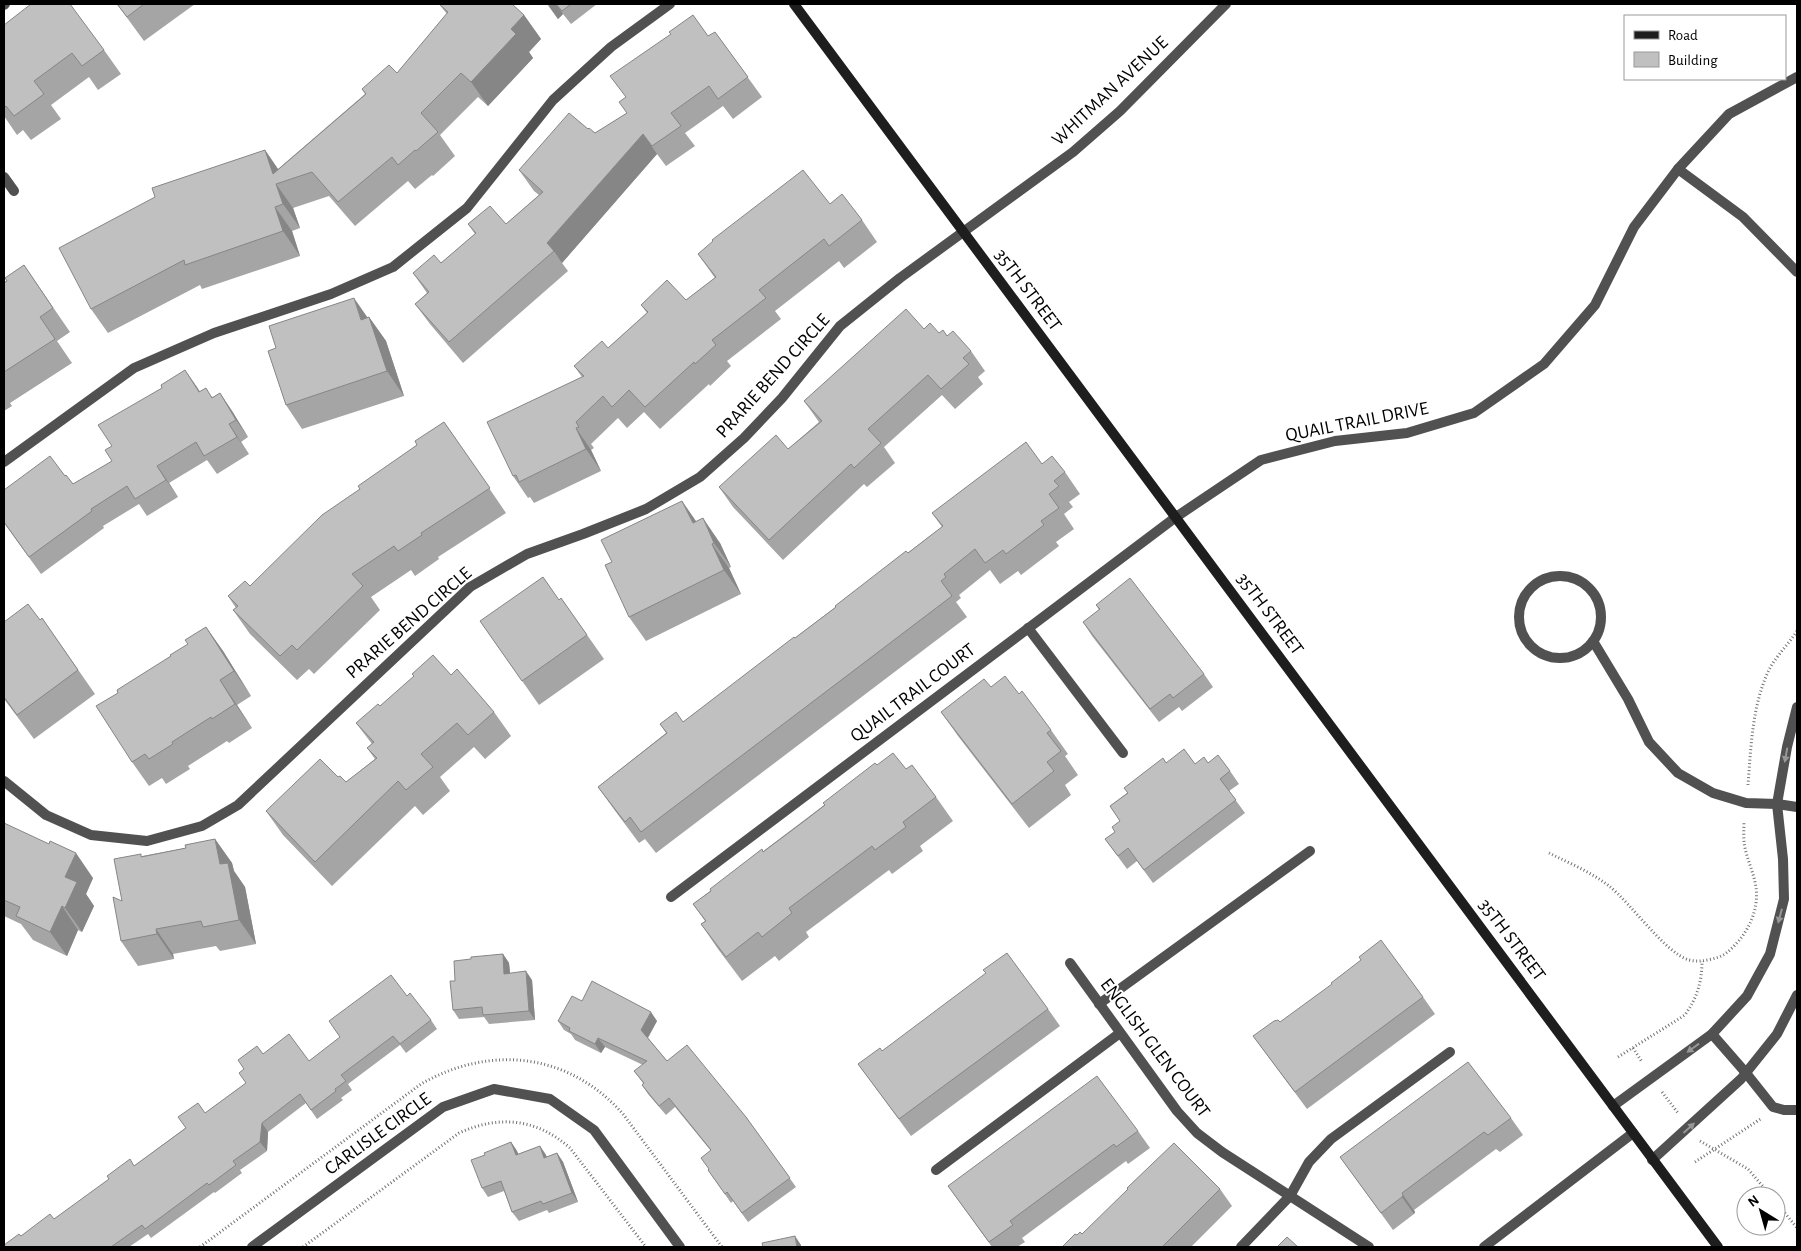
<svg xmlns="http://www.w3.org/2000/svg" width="1801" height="1251" font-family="'Alegreya Sans',sans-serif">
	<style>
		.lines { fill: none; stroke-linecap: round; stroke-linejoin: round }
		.path { stroke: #737373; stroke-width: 3; stroke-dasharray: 1 2.5; stroke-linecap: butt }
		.lane { stroke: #515151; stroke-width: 10 }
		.street { stroke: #515151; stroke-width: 10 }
		.secondary { stroke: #1e1e1e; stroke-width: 10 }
		.wall { fill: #a5a5a5 }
		.shaded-wall { fill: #868686 }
		.building { fill: #c0c0c0; stroke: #868686 }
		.oneway { fill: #979797 }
		.labels { text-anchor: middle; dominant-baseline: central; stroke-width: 4; stroke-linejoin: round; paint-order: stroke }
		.street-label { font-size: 19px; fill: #000; stroke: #fff }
	</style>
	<rect width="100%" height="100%" fill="#fff"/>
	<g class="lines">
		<g class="path">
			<path d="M 1748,785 C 1751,747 1752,707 1768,672 C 1775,657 1788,645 1797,631"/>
			<path d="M 1549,853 C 1569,863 1591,872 1609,886 C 1631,903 1665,953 1689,960 C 1697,962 1704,961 1712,959 C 1720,957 1725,955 1731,949 C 1744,937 1754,920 1756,903 C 1759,882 1749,867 1745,848 C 1743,839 1744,830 1744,821"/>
			<polyline points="1633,1048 1642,1062"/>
			<path d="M 1618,1057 L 1685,1015 C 1697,998 1702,982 1702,961"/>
			<polyline points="1662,1092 1678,1113"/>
			<polyline points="1700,1141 1748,1169 1771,1196"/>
			<polyline points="1695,1162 1762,1118"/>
			<polyline points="1776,1202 1797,1228"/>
			<path d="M 200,1247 L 421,1084 C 491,1044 569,1053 623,1114 L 722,1247"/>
			<path d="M 303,1247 L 459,1133 C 499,1115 536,1118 570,1148 L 646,1247"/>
		</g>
		<g class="lane">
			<polyline points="1028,628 1123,753"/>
			<polyline points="1099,1004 1310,851"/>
			<polyline points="1712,1034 1746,1073 1773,1107 1784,1110 1797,1110"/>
			<polyline points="936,1170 1120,1033"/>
			<polyline points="1241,1247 1290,1196 1309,1162 1331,1139 1450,1052"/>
		</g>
		<g class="street">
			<polyline points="4,5 5,4"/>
			<polyline points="1678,169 1743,217 1797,272"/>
			<polyline points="4,177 14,191"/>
			<polyline points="4,462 134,368 214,333 331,294 393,267 467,208 553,100 611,47 670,4"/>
			<circle cx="1560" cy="617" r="41"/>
			<polyline points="1593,641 1628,699 1649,742 1678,773 1713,793 1746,803 1777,804 1797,807"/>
			<polyline points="4,781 46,815 91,835 147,841 202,826 238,805 470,587 527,554 583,534 646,509 700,477 744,438 782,398 840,326 900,278 1073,152 1120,111 1226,4"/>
			<polyline points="671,897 1176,517 1261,460 1335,441 1407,433 1474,413 1544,364 1595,305 1634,227 1678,169 1729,114 1797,77"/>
			<polyline points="1070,963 1177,1111 1197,1133 1222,1152 1369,1247"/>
			<polyline points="1613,1106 1712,1034 1747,996 1770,954 1784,899 1783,859 1777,804 1787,747 1797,707"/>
			<polyline points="1652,1160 1741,1079 1777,1034 1797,995"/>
			<polyline points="252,1247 443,1107 494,1089 550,1099 594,1130 680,1247"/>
			<polyline points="1484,1247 1633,1133"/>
		</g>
		<polyline class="secondary" points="794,4 1718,1247"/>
	</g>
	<g class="wall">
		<polygon points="117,4 195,4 144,41"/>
		<polygon points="439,4 524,15 541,39 529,52 533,58 488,106 478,97 440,135 455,156 433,176 432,175 415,189 408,181 355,226 329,196 293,208 300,228 292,231 300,256 202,289 200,285 108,333 91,309 265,150 278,169 365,94 362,89 397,73 447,14"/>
		<polygon points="547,4 597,4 571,24 563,14 558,19"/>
		<polygon points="4,25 104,50 121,74 98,90 89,77 51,105 61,119 31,140 23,130 17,135 4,116"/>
		<polygon points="715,32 762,97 733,119 723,106 685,133 695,146 666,166 657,154 562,263 568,271 463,363 430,324 415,304 427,293 413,273 441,263 475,234 468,224 506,224 539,195 534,191 519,170 588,129 595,133 627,113"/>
		<polygon points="830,204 862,220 877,242 844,268 839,261 775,311 781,319 727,361 731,366 710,386 709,384 660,429 644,412 627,428 618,418 591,444 594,448 591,450 601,471 534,503 530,497 528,498 513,476 582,377 574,366 608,348 647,313 641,305 686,300 715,278 698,254"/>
		<polygon points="24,265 70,332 57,341 72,363 10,403 12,406 4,411 4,283"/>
		<polygon points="368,317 369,317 386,341 404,396 302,429 286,405"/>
		<polygon points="924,329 939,333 971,351 985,371 978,377 983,384 955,409 942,395 884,447 895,463 867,487 864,484 783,560 733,507 719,487 788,449 819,422 804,401"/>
		<polygon points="200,392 213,397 220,393 232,411 248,437 241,442 249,454 217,474 207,460 169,483 178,497 147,516 139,504 103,526 104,528 41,574 4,523 65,476 73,484 112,461 112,446"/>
		<polygon points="444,422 506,513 438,557 439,559 415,576 411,570 371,597 380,610 314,674 309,669 297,680 250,634 233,610 236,608 228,596 250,586 360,489 417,445"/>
		<polygon points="1042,464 1065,472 1080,494 1069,502 1073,507 1064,514 1074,529 1056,542 1059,546 1021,575 1018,571 1000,584 990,570 959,595 961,598 956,602 967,617 656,853 645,839 639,843 613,808 598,787 666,733 660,724 683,722 942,527 932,513"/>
		<polygon points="682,501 696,521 720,543 731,567 729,568 741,594 646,641 629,617 612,562"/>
		<polygon points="561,598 604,659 539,705 480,621 559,600"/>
		<polygon points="1096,605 1204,674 1213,687 1182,711 1179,707 1159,722 1092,636 1083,622 1099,610"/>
		<polygon points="42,618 95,694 34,739 4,699 4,622 40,620"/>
		<polygon points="206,627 223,651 251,696 237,705 252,728 229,743 227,741 188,766 190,769 166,784 162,778 149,786 132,762 118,693 188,644"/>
		<polygon points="451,675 494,712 511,736 485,759 474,747 440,777 450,791 423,815 415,806 332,886 283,835 266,811 338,777 346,782 375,759 367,748 372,744 356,723 380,706"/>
		<polygon points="991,687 1019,694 1051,730 1068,754 1065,756 1078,775 1065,785 1071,795 1029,828 958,736 941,712"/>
		<polygon points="1166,763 1195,764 1208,763 1230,771 1239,784 1229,791 1245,813 1153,883 1137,861 1127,869 1105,839 1115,832 1120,821 1110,806"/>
		<polygon points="877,765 906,769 936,797 953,821 920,846 923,851 892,874 889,870 806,932 809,937 779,961 775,956 742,981 718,949 701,924 705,921 693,904"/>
		<polygon points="4,823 93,878 86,894 94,906 82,932 78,930 67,956 33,940 21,924 4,916"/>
		<polygon points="215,839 232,863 234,871 245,887 256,944 220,951 216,946 173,954 174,959 138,966 121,941 122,901 142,856 186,848"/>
		<polygon points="503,954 509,963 510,973 532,980 535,1020 489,1024 484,1017 459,1019 453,1010 455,981 471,959"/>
		<polygon points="407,996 431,1020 437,1029 406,1053 400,1045 348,1084 352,1090 341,1098 343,1100 317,1119 306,1103 268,1132 267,1151 240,1170 242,1173 215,1193 214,1192 151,1238 148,1234 129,1247 4,1247 21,1236 54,1219 134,1166 246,1083 263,1054 309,1061"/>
		<polygon points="1423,997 1435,1014 1307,1109 1253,1036 1280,1022"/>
		<polygon points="582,1001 657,1021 648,1038 667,1061 746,1117 796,1187 748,1222 733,1201 731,1203 708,1170 709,1169 711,1151 675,1107 666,1115 648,1094 642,1085 643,1083 634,1071 643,1065 605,1047 601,1053 575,1040 571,1034 564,1030 558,1021"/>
		<polygon points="1048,1009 1060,1026 911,1136 858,1064"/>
		<polygon points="1511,1118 1523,1135 1500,1152 1496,1149 1414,1210 1415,1212 1414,1214 1393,1230 1340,1157"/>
		<polygon points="1138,1131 1150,1148 1128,1164 1126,1161 1022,1238 1025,1242 1017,1247 992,1247 948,1186"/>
		<polygon points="511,1142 517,1151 518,1154 540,1146 547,1157 557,1153 563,1162 578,1202 549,1213 547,1210 519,1221 512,1212 504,1191 488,1197 482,1188 485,1155"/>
		<polygon points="1220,1189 1232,1206 1191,1247 1062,1247 1077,1235"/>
	</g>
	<g class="shaded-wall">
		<polygon points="551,4 556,4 563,14 558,19 549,6"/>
		<polygon points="524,15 541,39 529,52 533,58 488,106 471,82 511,29"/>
		<polygon points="643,134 657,154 562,263 554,251 547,243"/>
		<polygon points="265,150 282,175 273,174"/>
		<polygon points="276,184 293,208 300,228 283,204"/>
		<polygon points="275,207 292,231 300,256 283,231"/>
		<polygon points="354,298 370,321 369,317 386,341 404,396 387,371 361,320"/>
		<polygon points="185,370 197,387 211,409 199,392"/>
		<polygon points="220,393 232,411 248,437 236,420"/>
		<polygon points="229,424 249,454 237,437"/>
		<polygon points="576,428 591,450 601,471 586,449"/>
		<polygon points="157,466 169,483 178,497 166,480"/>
		<polygon points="682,501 699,526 693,523"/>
		<polygon points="703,518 720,543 731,567 714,543"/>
		<polygon points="712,544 729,568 741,594 724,570"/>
		<polygon points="206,627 223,651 251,696 234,671"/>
		<polygon points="220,680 237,705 252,728 235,704"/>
		<polygon points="215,839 232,863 234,871 245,887 256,944 239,920 220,864"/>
		<polygon points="76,853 93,878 86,894 94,906 82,932 65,908 65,877"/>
		<polygon points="62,906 78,930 67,956 50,932"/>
		<polygon points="156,929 173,954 174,959 157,934"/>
		<polygon points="503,954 509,963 511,982 504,974"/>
		<polygon points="526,971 532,980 535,1020 529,1011"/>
		<polygon points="651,1012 657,1021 647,1039 641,1030"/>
		<polygon points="598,1038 605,1047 601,1053 595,1044"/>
		<polygon points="262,1123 268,1132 267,1151 260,1142"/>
		<polygon points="511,1142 517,1151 522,1164 516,1155"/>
		<polygon points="540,1146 546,1155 550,1167 544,1158"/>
		<polygon points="557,1153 563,1162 578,1202 572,1193"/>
		<polygon points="1403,1195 1415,1212 1414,1214 1402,1197"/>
		<polygon points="795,1236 801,1245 801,1247 797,1247"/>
	</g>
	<g class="building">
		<polygon points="31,4 70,4 104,50 82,66 72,53 34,81 44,94 14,116 6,106 4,108 4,25"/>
		<polygon points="117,4 144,4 127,17"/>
		<polygon points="439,4 512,4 524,15 511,29 516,34 471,82 461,73 421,113 438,132 416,151 415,150 398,165 392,157 338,202 312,172 276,184 283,204 275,207 283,231 185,265 184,260 91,309 59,248 155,197 152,188 265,150 273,174 366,94 362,89 389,65 397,73 448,12"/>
		<polygon points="556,4 571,4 562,11"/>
		<polygon points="693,15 708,36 715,32 748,77 718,99 709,86 671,113 681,126 652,146 643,134 547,243 554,251 449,342 415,304 429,292 413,273 434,255 441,263 476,233 468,224 490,206 506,224 543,192 519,170 569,113 588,129 589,128 595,133 627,113 619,102 626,97 610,76 671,34 669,32"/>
		<polygon points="803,170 830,204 842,194 862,220 829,246 824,239 759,290 766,298 712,340 716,345 695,364 694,362 645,407 629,390 612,407 603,396 576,422 579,427 576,428 586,449 519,482 516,475 513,476 487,422 584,376 574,366 602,341 608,348 648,312 641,305 667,280 686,300 716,277 698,254 713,241 712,240"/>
		<polygon points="24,265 53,308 40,317 55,339 4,372 4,283 7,281 5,278"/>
		<polygon points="354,298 361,320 369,317 387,371 286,405 268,351 276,348 269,326"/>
		<polygon points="906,309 924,329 930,323 939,333 943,330 947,336 953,331 971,351 963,358 969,364 941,389 928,375 868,429 881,443 854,468 851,464 769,540 719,487 776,435 788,449 822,421 804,401"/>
		<polygon points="185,370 199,392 206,388 212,398 220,393 236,420 229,424 237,437 204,456 196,442 157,466 166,480 135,499 127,486 91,509 92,511 29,557 4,522 4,490 50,456 65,476 66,475 73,484 112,461 105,450 112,446 98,425 162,388 161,385"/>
		<polygon points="444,422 490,488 421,533 422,535 398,551 394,546 352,574 363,586 297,650 292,645 280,656 233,610 238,606 228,596 245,581 250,586 322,515 360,489 358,486 417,445 415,441"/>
		<polygon points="1026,442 1042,464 1052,456 1065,472 1054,481 1059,486 1049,494 1059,508 1041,521 1044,525 1006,554 1003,550 985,563 975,549 944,574 946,577 941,581 952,596 641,832 630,817 625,822 598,787 667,733 660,724 676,712 683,722 794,637 795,638 836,607 835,606 906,551 908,553 943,526 932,513"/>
		<polygon points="682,501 693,523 703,518 714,543 712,544 724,570 629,617 605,565 612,562 601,540"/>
		<polygon points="543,577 559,600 561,598 587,635 522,681 480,621"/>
		<polygon points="1130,578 1204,674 1173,698 1170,694 1150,709 1083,622 1100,609 1096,605"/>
		<polygon points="28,604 40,620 42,618 78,670 17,715 4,697 4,622"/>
		<polygon points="206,627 234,671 220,680 235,704 212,719 211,717 172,742 173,744 149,759 145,754 132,762 96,706 118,693 117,690 171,656 170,655 188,644 185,640"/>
		<polygon points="433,655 451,675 457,669 494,712 468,735 457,723 421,754 433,767 406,790 398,781 315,862 266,811 320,759 338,777 340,776 346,782 377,758 367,748 374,742 356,723 378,704 380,706 414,676 412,674"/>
		<polygon points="1005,676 1019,694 1022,691 1034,707 1051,730 1047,733 1061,751 1047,762 1054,771 1012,804 941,712 984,679 991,687"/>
		<polygon points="1184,749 1195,764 1204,757 1208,763 1218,755 1230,771 1220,779 1236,800 1144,870 1128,848 1118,856 1105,839 1115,832 1112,827 1120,821 1110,806 1128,793 1124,788 1163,758 1166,763"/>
		<polygon points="893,753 906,769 912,765 936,797 903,822 906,827 875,850 872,846 789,908 792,913 762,937 758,932 726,957 701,924 706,921 693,904 711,891 710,889 762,849 763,852 807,819 825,805 823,803 875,763 877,765"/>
		<polygon points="4,823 49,844 50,841 76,853 65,877 77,882 65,908 62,906 50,932 16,916 20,907 4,900"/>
		<polygon points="215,839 220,864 228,863 239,920 203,927 201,921 156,929 157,934 121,941 113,897 122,901 114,859 141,854 141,857 186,848 185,845"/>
		<polygon points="1381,940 1423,997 1295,1092 1253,1036 1274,1021 1278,1020 1280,1022 1332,984 1331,983 1361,960 1359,957"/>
		<polygon points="1007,953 1048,1009 899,1119 858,1064 880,1048 882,1051 986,973 983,970"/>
		<polygon points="503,954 504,974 526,971 529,1011 483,1015 482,1007 453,1010 450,981 455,981 454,961 471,959 471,957"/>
		<polygon points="391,975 407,996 410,993 431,1020 400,1044 393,1036 341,1075 346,1081 335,1089 336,1091 311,1110 300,1094 262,1123 260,1142 233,1161 236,1165 209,1185 207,1183 145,1229 142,1225 111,1247 4,1247 4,1245 19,1234 21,1236 50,1214 54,1219 109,1179 107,1176 130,1159 134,1166 186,1128 178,1117 198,1103 205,1113 246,1083 239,1073 244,1069 238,1060 257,1046 263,1054 289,1034 309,1061 340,1037 329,1021"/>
		<polygon points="592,981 651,1012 641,1030 667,1061 687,1045 746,1117 790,1178 742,1213 727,1192 725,1194 708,1170 709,1169 701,1158 711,1150 669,1098 659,1106 642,1085 644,1083 634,1071 647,1061 598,1038 595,1044 569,1031 570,1028 558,1021 572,996 582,1001"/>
		<polygon points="1468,1062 1511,1118 1488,1135 1484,1132 1402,1193 1403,1195 1402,1197 1381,1213 1340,1157"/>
		<polygon points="1097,1076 1138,1131 1116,1147 1114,1144 1010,1221 1013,1225 989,1242 948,1186"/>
		<polygon points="511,1142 516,1155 540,1146 544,1158 557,1153 572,1193 543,1204 541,1201 512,1212 501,1181 482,1188 471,1160 485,1155 484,1153"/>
		<polygon points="1174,1143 1220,1189 1162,1247 1062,1247 1075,1234 1077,1235 1080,1232 1082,1234 1128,1189 1127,1188"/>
		<polygon points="795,1236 797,1247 763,1247 762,1243"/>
		<polygon points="1287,1237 1298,1247 1277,1247"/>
	</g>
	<defs><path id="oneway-solid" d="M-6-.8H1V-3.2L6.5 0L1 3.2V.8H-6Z" transform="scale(1.25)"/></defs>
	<g class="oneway">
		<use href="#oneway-solid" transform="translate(1786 755) rotate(100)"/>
		<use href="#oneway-solid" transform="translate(1780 916) rotate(105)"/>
		<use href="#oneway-solid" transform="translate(1693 1048) rotate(144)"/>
		<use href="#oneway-solid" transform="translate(1689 1128) rotate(-42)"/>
	</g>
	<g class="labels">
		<g class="street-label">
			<text transform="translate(1110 91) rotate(-43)">WHITMAN AVENUE</text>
			<text transform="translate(1028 290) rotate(53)">35TH STREET</text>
			<text transform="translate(773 376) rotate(-48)">PRARIE BEND CIRCLE</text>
			<text transform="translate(1357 422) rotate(-11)">QUAIL TRAIL DRIVE</text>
			<text transform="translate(1270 614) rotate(53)">35TH STREET</text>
			<text transform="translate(409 623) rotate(-41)">PRARIE BEND CIRCLE</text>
			<text transform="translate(913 693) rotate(-37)">QUAIL TRAIL COURT</text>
			<text transform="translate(1512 940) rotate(53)">35TH STREET</text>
			<text transform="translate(1155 1048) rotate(53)">ENGLISH GLEN COURT</text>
			<text transform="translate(378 1134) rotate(-36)">CARLISLE CIRCLE</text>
		</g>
	</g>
	<rect width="1801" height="1251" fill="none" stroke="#000000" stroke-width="10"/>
	<rect x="1624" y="15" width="162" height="65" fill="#ffffff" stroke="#999999"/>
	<rect x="1634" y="31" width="25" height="8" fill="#1e1e1e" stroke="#999999"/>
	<text x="1668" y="40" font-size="15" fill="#000000">Road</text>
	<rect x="1634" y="52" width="25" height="15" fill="#c0c0c0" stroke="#999999"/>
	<text x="1668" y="65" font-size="15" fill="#000000">Building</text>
	<g transform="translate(1761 1211) rotate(323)"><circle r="24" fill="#ffffff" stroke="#999999"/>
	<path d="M0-4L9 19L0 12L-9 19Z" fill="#000000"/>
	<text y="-8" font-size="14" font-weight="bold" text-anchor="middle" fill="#000000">N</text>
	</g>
</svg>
